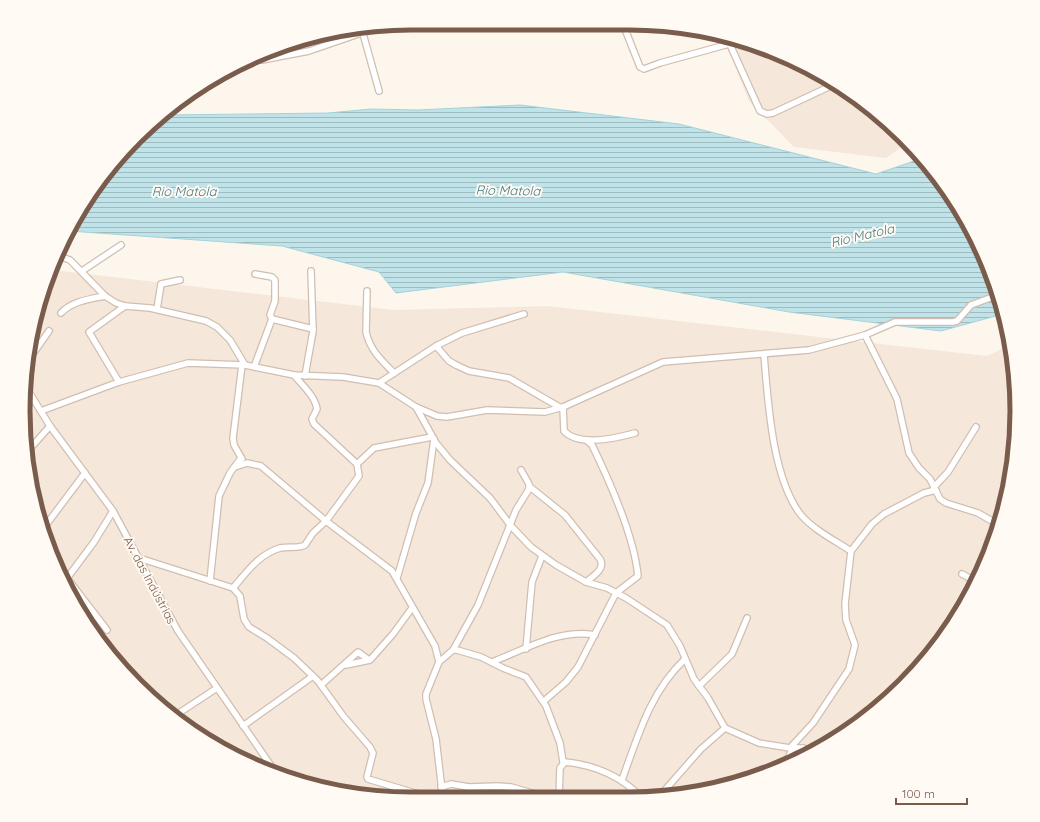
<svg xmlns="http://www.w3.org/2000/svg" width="1040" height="822" font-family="Quicksand,sans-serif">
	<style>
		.residential { fill: #f5e8da }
		.water { fill: url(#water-rules); stroke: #a5d3da }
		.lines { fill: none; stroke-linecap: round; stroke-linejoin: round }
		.minor-casing { stroke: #d1beb0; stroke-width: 8 }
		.minor { stroke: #fff; stroke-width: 5.5 }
		.labels { text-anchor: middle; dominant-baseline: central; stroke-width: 4; stroke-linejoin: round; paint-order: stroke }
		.street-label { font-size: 12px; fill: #7a5c4d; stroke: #fffaf3 }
		.water-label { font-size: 13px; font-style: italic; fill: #437c86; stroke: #fffaf3 }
		.rim { fill: none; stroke: #7a5c4d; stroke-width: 5 }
	</style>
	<defs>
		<pattern id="water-rules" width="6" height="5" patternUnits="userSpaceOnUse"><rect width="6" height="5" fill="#bfe3e8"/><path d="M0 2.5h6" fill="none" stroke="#a0bbbe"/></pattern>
	</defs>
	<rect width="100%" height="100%" fill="#fdf6ec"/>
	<g class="residential">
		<polygon points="723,37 754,44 823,75 885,119 908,143 886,158 794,147 749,101"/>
		<polygon points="53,270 394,310 547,306 987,356 1010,345 1014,361 1016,437 1004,512 977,583 937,647 885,703 823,747 754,778 655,798 411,799 336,792 262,769 175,719 119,667 75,605 36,511 23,411 36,310"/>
	</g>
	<polygon class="water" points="520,105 679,124 876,174 923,158 965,217 996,286 1003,314 941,331 789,312 563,272 396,293 379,272 282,246 69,231 75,217 137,136 165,115 328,113 371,109 418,110"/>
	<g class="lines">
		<g class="minor-casing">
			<g id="minor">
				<polyline points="623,24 640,67 644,69 660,63 729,44"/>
				<polyline points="362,30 379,91"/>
				<polyline points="727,38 760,111 767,114 773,113 835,84"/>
				<polyline points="262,60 309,51 376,28"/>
				<polyline points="59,256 70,260 105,296 116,303 125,306 150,308 206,321 217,327 230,340 245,365"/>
				<polyline points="82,271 121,245"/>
				<path d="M 367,291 L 366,332 C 370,350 381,360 394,373"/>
				<polyline points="157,309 161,284 180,280"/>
				<path d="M 61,313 C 72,301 90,299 105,296"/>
				<polyline points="272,319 313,329"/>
				<polyline points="865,335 897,399 909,453 919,468 930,479 940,499 946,503 978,513 999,525"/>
				<polyline points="436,346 449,361 456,365 469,371 509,378 561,408"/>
				<path d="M 764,355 C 768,401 772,478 801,515 C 814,530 834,540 851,551"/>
				<polyline points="30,358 49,331"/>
				<polyline points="242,365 233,438 234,445 242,459"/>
				<polyline points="254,367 272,319 270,315 275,301 275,280 272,277 255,274"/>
				<path d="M 294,375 C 302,385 315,396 317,409 L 312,419 L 314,424 L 357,464"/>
				<polyline points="305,376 313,331 311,271"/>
				<polyline points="119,382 89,332 125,306"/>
				<polyline points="379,383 436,346 462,333 524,314"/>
				<polyline points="26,387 50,426 113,511 178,631 276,773"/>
				<polyline points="416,407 437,416 447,417 487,410 545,412 563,407 663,362 809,350 865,335 895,322 953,322 957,321 971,305 998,295"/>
				<path d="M 563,407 L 564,431 C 579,447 617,438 635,433"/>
				<polyline points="41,411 119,382 188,363 245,365 294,375 343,377 379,383 416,407 436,443 450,460 490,498 511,526 531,547 556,565 586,582 607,588 626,598 667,625 680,646 694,679 708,698 725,728 759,743 790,748 803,748 812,752"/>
				<polyline points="28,451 50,426"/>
				<polyline points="235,467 247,463 261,466 326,521 392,571 435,646 439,662 426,694 426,699 436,739 443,799"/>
				<path d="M 530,487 L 565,515 L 600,559 C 606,569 593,576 586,582"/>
				<polyline points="934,487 948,472 976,427"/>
				<polyline points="43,529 85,473"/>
				<polyline points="139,558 233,588 240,596 244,619 249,627 267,638 294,658 318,681 344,717 370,747 373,753 367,777 368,779 435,799"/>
				<polyline points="962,574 977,582"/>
				<polyline points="67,578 107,630"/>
				<polyline points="397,578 416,513 428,483 434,439"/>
				<polyline points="65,581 94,542 113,511"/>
				<polyline points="210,581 219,496 230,473 241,458"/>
				<path d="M 233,588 C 247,572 259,554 280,548 C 288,546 299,549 305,545 L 313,533 L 326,521 L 359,476 L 357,464 L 374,448 L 432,437"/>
				<polyline points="526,649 532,582 542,556"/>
				<polyline points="453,650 478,605 516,510 529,489 529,484 521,470"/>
				<polyline points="439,662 453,650 457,650 481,657 503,668 526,677 546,706 560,743 563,762"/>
				<path d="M 492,662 C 524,650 560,628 595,635"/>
				<polyline points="346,665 370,660 393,634 412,608"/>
				<polyline points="321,685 358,652 369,660"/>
				<polyline points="699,686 732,654 747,618"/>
				<path d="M 544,701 L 566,682 L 578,667 L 616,593 L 638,576 C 634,535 610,482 592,445 L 586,440"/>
				<polyline points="173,717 217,688"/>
				<polyline points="243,726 313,676"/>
				<polyline points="790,748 813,723 849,669 855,645 846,620 845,604 851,551 872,524 884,514 924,493 936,490"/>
				<polyline points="785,764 793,748"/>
				<path d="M 622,780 C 638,736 650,692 685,659"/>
				<polyline points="441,787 451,784 469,787 498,786 511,787 553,799"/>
				<path d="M 559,798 L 560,768 L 565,762 C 595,765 621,776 642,798"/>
				<polyline points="658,798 701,749 725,728"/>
			</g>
		</g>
		<use href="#minor" class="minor"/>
	</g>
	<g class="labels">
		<g class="street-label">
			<text transform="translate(150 580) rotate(62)">Av. das Indústrias</text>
		</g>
		<g class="water-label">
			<text transform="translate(508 190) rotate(1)">Rio Matola</text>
			<text x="184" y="191">Rio Matola</text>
			<text transform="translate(862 235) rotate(-13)">Rio Matola</text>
		</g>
	</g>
	<path d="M0 0H1040V822H0ZM411 30H629A381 381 0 0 1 1010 411V411A381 381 0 0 1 629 792H411A381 381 0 0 1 30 411V411A381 381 0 0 1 411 30Z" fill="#fffaf3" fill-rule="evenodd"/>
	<path class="rim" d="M411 30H629A381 381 0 0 1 1010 411V411A381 381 0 0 1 629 792H411A381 381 0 0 1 30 411V411A381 381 0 0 1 411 30Z"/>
	<path d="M896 798v6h71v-6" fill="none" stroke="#7a5c4d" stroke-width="2"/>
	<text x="902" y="798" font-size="12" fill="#7a5c4d" stroke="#fffaf3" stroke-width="3" paint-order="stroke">100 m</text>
</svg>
